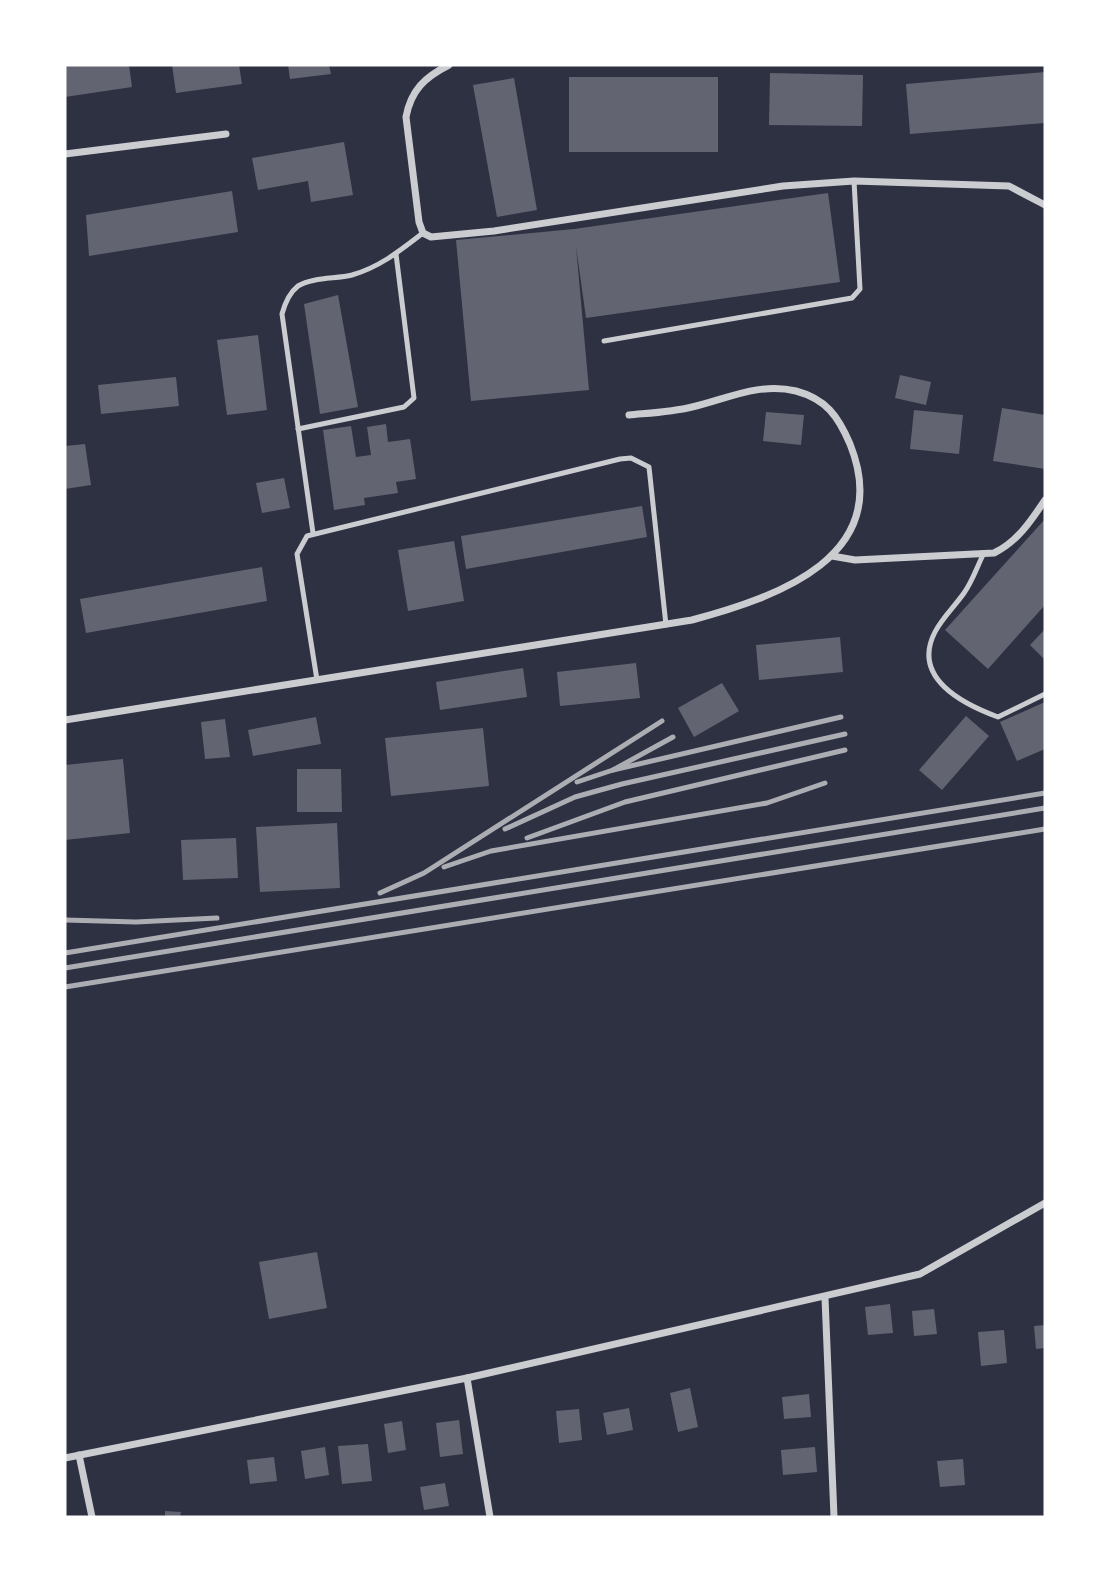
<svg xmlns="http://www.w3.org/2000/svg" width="1110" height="1582" font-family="'DejaVu Sans',sans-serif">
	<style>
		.building { fill: #626471 }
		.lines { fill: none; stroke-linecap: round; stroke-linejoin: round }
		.service { stroke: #caccd0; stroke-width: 5 }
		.minor { stroke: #caccd0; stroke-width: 7 }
		.rail { stroke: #abadb3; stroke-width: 5 }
	</style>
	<rect width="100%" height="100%" fill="#2d3142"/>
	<g class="building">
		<polygon points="65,65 129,65 132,87 65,97"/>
		<polygon points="172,65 239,65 242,84 176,93"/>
		<polygon points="288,65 329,65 331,74 290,79"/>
		<polygon points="1045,72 1045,123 910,134 906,84"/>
		<polygon points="770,73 863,75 862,126 769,125"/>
		<rect x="569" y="77" width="149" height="75"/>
		<polygon points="514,78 537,210 497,217 473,85"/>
		<polygon points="344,142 353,195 311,202 308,181 258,190 252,158"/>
		<polygon points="232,191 238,232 89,256 86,215"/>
		<polygon points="828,193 840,282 586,318 576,246 589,390 471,401 456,240 574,229"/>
		<polygon points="338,295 358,407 320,414 304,304"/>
		<polygon points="258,335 267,410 227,415 217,340"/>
		<polygon points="900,375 931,382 926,405 895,398"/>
		<polygon points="176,377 179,406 101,414 98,385"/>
		<polygon points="1002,408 1045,415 1045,469 993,461"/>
		<polygon points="914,410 963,415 959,454 910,449"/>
		<polygon points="766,412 804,415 801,445 763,441"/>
		<polygon points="386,424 388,442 410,439 416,479 396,482 398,493 364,498 365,505 334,510 323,430 351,426 356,457 371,455 367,427"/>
		<polygon points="85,444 91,485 65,489 65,446"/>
		<polygon points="284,478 290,508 262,513 256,483"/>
		<polygon points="642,506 647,537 466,569 461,536"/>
		<polygon points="1045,519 1045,605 988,669 945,630"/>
		<polygon points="454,541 464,601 408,611 398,550"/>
		<polygon points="262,567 267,601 86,633 80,599"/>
		<polygon points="1045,629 1045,660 1030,645"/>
		<polygon points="840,637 843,672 759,680 756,645"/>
		<polygon points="636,663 640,698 560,706 557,672"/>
		<polygon points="523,668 527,697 440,710 436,682"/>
		<polygon points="722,683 739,711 694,737 678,708"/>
		<polygon points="1045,702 1045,749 1017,761 1000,722"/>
		<polygon points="966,716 989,736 942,790 919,770"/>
		<polygon points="316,717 321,744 253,756 248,730"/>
		<polygon points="225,719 230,757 205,759 201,722"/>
		<polygon points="483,728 489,786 391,796 385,738"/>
		<polygon points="123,759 130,833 65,840 65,765"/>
		<polygon points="297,769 341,769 342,812 297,812"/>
		<polygon points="337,823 340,888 260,892 256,827"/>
		<polygon points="236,838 238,878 183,880 181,840"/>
		<polygon points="317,1252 327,1308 269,1319 259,1262"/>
		<polygon points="890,1304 893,1333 868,1335 865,1307"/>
		<polygon points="934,1309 937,1334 914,1336 912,1311"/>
		<polygon points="1045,1325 1045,1348 1036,1349 1034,1326"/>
		<polygon points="1004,1330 1007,1363 981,1366 978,1332"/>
		<polygon points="690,1388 698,1427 678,1432 670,1393"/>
		<polygon points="809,1394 811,1417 784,1419 782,1397"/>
		<polygon points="629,1408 633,1430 607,1435 603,1413"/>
		<polygon points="579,1409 582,1440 559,1443 556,1411"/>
		<polygon points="459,1420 463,1454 440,1457 436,1423"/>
		<polygon points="402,1421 406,1450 388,1453 384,1424"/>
		<polygon points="368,1444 372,1481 342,1484 338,1446"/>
		<polygon points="325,1447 329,1475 305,1479 301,1451"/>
		<polygon points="815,1447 817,1472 783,1475 781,1450"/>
		<polygon points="274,1457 277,1481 250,1484 247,1460"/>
		<polygon points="963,1459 965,1485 940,1487 937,1461"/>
		<polygon points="445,1483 449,1506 424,1510 420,1487"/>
		<polygon points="165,1511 181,1512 180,1517 165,1517"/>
	</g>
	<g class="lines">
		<g class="service">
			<polyline points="604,341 852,298 860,289 854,181"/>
			<polyline points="298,429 404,407 414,398 396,254"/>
			<path d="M 313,533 L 282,314 C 285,303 289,293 298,286 C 313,277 336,279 352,275 C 380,267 401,250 423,233"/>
			<path d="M 983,555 C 977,567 972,582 964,593 C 955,606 942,618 935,632 C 911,678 963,704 998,717 L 1045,694"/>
			<polyline points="317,680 297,554 307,536 620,459 631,458 649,467 666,625"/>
		</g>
		<g class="minor">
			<path d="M 449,65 C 425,77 411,90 406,117 L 419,222 L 423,233 L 431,237 L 494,231 L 783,186 L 854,181 L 1009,186 L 1045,205"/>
			<polyline points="65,154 226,134"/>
			<path d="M 832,556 L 855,560 L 994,553 C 1017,542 1031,521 1045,500"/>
			<path d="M 65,720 L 692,620 C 778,597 895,556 850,444 C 838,416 826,399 796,391 C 759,382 727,399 692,407 C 672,412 650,413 629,415"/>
			<polyline points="825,1298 834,1517"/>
			<polyline points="467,1378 490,1517"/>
			<polyline points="79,1455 92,1517"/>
			<polyline points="65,1458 467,1378 920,1274 1045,1203"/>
		</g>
		<g class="rail">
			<polyline points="613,770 841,717"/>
			<polyline points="577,782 613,770 673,737"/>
			<polyline points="505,829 575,797 622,784 845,734"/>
			<polyline points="527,838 625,802 845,750"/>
			<polyline points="444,867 491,851 767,803 825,783"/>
			<polyline points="380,893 424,873 662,721"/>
			<polyline points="65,920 136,922 217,918"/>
			<polyline points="65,953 1045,793"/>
			<polyline points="65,968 1045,808"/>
			<polyline points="65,987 1045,829"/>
		</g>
	</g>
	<rect width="1110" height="1582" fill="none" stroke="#ffffff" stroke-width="133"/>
</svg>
